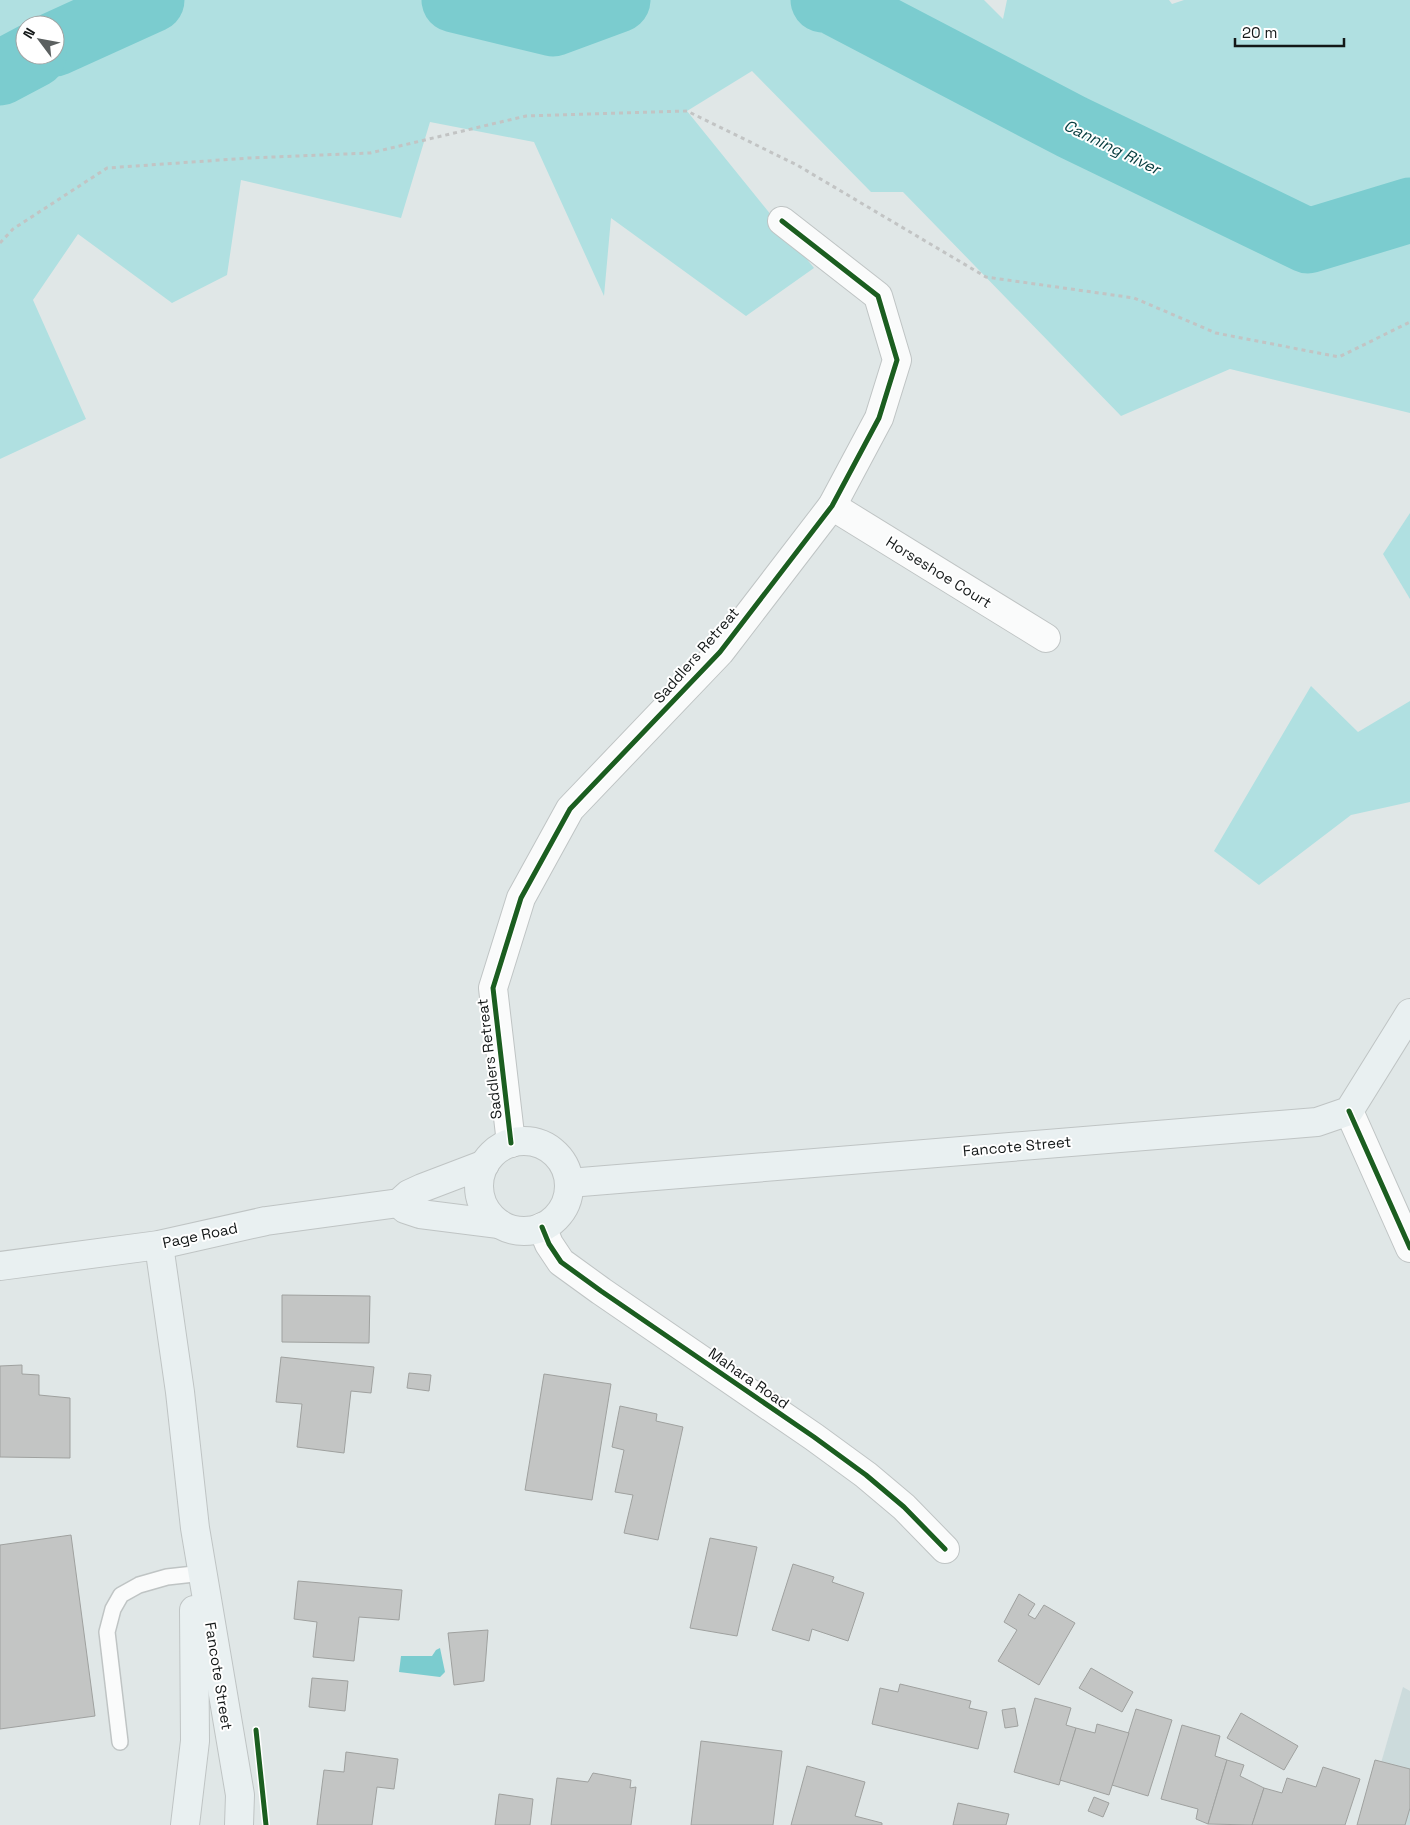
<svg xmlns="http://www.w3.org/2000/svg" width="1410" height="1825" font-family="'Space Grotesk',sans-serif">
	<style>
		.built { fill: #ccdbdc }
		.green { fill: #b0e0e1; fill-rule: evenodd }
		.water { fill: #7bcccf }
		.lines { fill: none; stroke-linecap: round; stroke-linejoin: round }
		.river { stroke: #7bcccf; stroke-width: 65 }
		.building { fill: #c3c5c4; stroke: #9fa19f }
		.lane-casing { stroke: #bfc4c4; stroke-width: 18 }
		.street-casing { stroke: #bfc4c4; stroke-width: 30 }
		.secondary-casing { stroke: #bfc4c4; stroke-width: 30 }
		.path { stroke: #c2c4c4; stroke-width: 3; stroke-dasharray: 4 4; stroke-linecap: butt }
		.lane { stroke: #fafbfb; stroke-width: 15 }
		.street { stroke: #fafbfb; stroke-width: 28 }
		.secondary { stroke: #e9f0f1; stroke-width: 28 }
		.cycleway-casing { stroke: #fff; stroke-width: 8 }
		.cycleway { stroke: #1b5e20; stroke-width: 5 }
		.labels { text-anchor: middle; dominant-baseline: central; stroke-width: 4; stroke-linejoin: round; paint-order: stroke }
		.street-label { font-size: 15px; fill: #141818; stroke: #fff }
		.water-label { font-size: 16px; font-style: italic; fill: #053c3e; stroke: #fff }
	</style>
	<rect width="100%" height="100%" fill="#e0e7e7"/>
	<polygon class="built" points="1403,1687 1410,1691 1410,1825 1363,1825"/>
	<g class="green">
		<path d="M 0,0 L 984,0 L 1003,19 L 1007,0 L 1169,0 L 1172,4 L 1184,0 L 1410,0 L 1410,413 L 1230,369 L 1121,416 L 903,192 L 871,192 L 752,71 L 687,111 L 814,268 L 746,316 L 611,218 L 604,296 L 534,142 L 430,122 L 401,218 L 241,180 L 227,275 L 172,303 L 78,234 L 33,300 L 86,419 L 0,459 ZM 25,25 L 55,25 L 55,55 L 25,55 Z"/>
		<polygon points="1410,513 1410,599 1383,554"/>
		<polygon points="1311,686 1358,732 1410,701 1410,802 1351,815 1259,885 1214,851"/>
	</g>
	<polygon class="water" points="440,1648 445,1672 440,1677 399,1672 401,1656 432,1656 436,1650"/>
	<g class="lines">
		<g class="river">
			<polyline points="454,0 553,24 618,0"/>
			<polyline points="823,0 831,1 1072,127 1308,241 1410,210"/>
			<polyline points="55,44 152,0"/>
			<polyline points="0,73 34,55"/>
		</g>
	</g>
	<g class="building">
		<polygon points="282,1295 370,1296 369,1343 282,1342"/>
		<polygon points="281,1357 374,1367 371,1393 351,1391 344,1453 297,1447 302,1404 276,1402"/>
		<polygon points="22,1365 22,1374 39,1375 39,1395 70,1398 70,1458 0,1457 0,1366"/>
		<polygon points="409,1373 431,1375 429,1391 407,1388"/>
		<polygon points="544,1374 611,1384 592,1500 525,1490"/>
		<polygon points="620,1406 657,1414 656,1421 683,1427 658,1540 624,1533 633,1495 615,1492 624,1450 612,1447"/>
		<polygon points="71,1535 95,1716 0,1729 0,1545"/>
		<polygon points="710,1538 757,1547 737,1636 690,1628"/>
		<polygon points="793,1564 834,1577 832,1582 864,1593 848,1641 812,1629 809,1641 772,1630"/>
		<polygon points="298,1581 402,1590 399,1620 359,1617 354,1661 313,1657 317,1622 294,1619"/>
		<polygon points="1019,1594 1035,1604 1028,1615 1035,1619 1044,1605 1075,1623 1039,1685 998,1661 1017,1630 1004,1622"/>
		<polygon points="488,1630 484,1681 454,1685 448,1633"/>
		<polygon points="1091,1668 1133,1692 1122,1712 1079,1688"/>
		<polygon points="312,1678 348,1681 345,1711 309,1707"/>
		<polygon points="900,1684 971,1701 969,1708 987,1712 978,1749 872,1724 880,1688 898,1692"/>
		<polygon points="1035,1698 1071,1708 1066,1725 1076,1728 1059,1785 1014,1772"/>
		<polygon points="1015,1708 1018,1726 1005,1728 1002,1710"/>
		<polygon points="1136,1709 1172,1720 1148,1796 1112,1785"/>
		<polygon points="1241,1713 1298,1746 1284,1770 1227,1738"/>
		<polygon points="1097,1724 1129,1733 1109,1795 1060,1780 1076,1728 1095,1733"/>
		<polygon points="1182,1725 1220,1736 1215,1756 1227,1760 1208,1824 1196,1819 1198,1809 1161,1799"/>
		<polygon points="701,1741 782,1751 773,1825 691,1825"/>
		<polygon points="346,1752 398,1759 394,1789 377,1787 372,1825 317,1825 324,1770 344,1772"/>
		<polygon points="1227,1760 1244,1765 1240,1776 1264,1788 1252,1825 1208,1824"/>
		<polygon points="1375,1760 1410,1769 1410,1808 1405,1825 1357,1825"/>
		<polygon points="807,1766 865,1782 855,1816 882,1823 882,1825 791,1825"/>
		<polygon points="1323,1767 1360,1779 1345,1825 1252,1825 1264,1788 1282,1793 1287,1778 1316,1787"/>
		<polygon points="593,1773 631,1780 630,1788 636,1787 631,1825 551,1825 557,1778 588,1782"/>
		<polygon points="499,1794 533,1799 530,1825 495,1825"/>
		<polygon points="1094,1797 1109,1803 1103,1817 1088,1811"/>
		<polygon points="958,1803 1009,1814 1006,1825 953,1825"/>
	</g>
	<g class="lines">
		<g class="lane-casing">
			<polyline id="lane" points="120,1742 107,1632 113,1609 121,1595 139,1585 167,1577 194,1574"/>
		</g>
		<g class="street-casing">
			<g id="street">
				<polyline points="832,506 1046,638"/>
				<polyline points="1349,1111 1410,1248"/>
				<polyline points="511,1143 493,988 521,898 570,809 720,652 832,506 879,418 897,360 878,296 782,221"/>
				<polyline points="542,1227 549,1244 561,1262 601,1291 814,1437 866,1475 904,1507 945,1549"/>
			</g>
		</g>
		<g class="secondary-casing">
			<g id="secondary">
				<circle cx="524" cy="1186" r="45"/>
				<polyline points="569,1183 1317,1122 1349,1111 1410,1013"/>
				<polyline points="399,1203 405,1209 420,1214 499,1224"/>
				<polyline points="159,1245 180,1392 195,1528 240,1795 239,1825"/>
				<polyline points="0,1266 159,1245 266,1221 399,1203 409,1194 422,1188 485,1164"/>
				<polyline points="185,1825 195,1741 194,1610"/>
			</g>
		</g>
		<polyline class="path" points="0,243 13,229 107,168 249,158 370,153 526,116 687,111 797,165 986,277 1134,298 1216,333 1339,357 1410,322"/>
		<use href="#lane" class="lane"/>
		<use href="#street" class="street"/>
		<use href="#secondary" class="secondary"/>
		<g class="cycleway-casing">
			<g id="cycleway">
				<polyline points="1349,1111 1410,1248"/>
				<polyline points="511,1143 493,988 521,898 570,809 720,652 832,506 879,418 897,360 878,296 782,221"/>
				<polyline points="542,1227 549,1244 561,1262 601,1291 814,1437 866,1475 904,1507 945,1549"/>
				<polyline points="256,1730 266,1825"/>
			</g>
		</g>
		<use href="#cycleway" class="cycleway"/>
	</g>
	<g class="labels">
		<g class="street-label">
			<text transform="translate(939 572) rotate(32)">Horseshoe Court</text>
			<text transform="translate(696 655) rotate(-49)">Saddlers Retreat</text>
			<text transform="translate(489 1059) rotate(-97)">Saddlers Retreat</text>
			<text transform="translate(1017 1146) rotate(-5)">Fancote Street</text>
			<text transform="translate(200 1235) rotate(-12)">Page Road</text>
			<text transform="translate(749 1378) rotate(35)">Mahara Road</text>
			<text transform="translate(219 1676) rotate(81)">Fancote Street</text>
		</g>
		<g class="water-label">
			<text transform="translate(1112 147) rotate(26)">Canning River</text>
		</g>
	</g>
	<g transform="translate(40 40) rotate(302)"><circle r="24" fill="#ffffff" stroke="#a1a3a3"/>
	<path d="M0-4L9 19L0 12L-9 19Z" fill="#5b6060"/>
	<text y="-8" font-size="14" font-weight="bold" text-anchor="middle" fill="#141818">N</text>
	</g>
	<path d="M1235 38v8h109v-8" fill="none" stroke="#141818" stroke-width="2.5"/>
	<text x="1242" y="38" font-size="15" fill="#141818" stroke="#ffffff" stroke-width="4" paint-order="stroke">20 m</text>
</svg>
